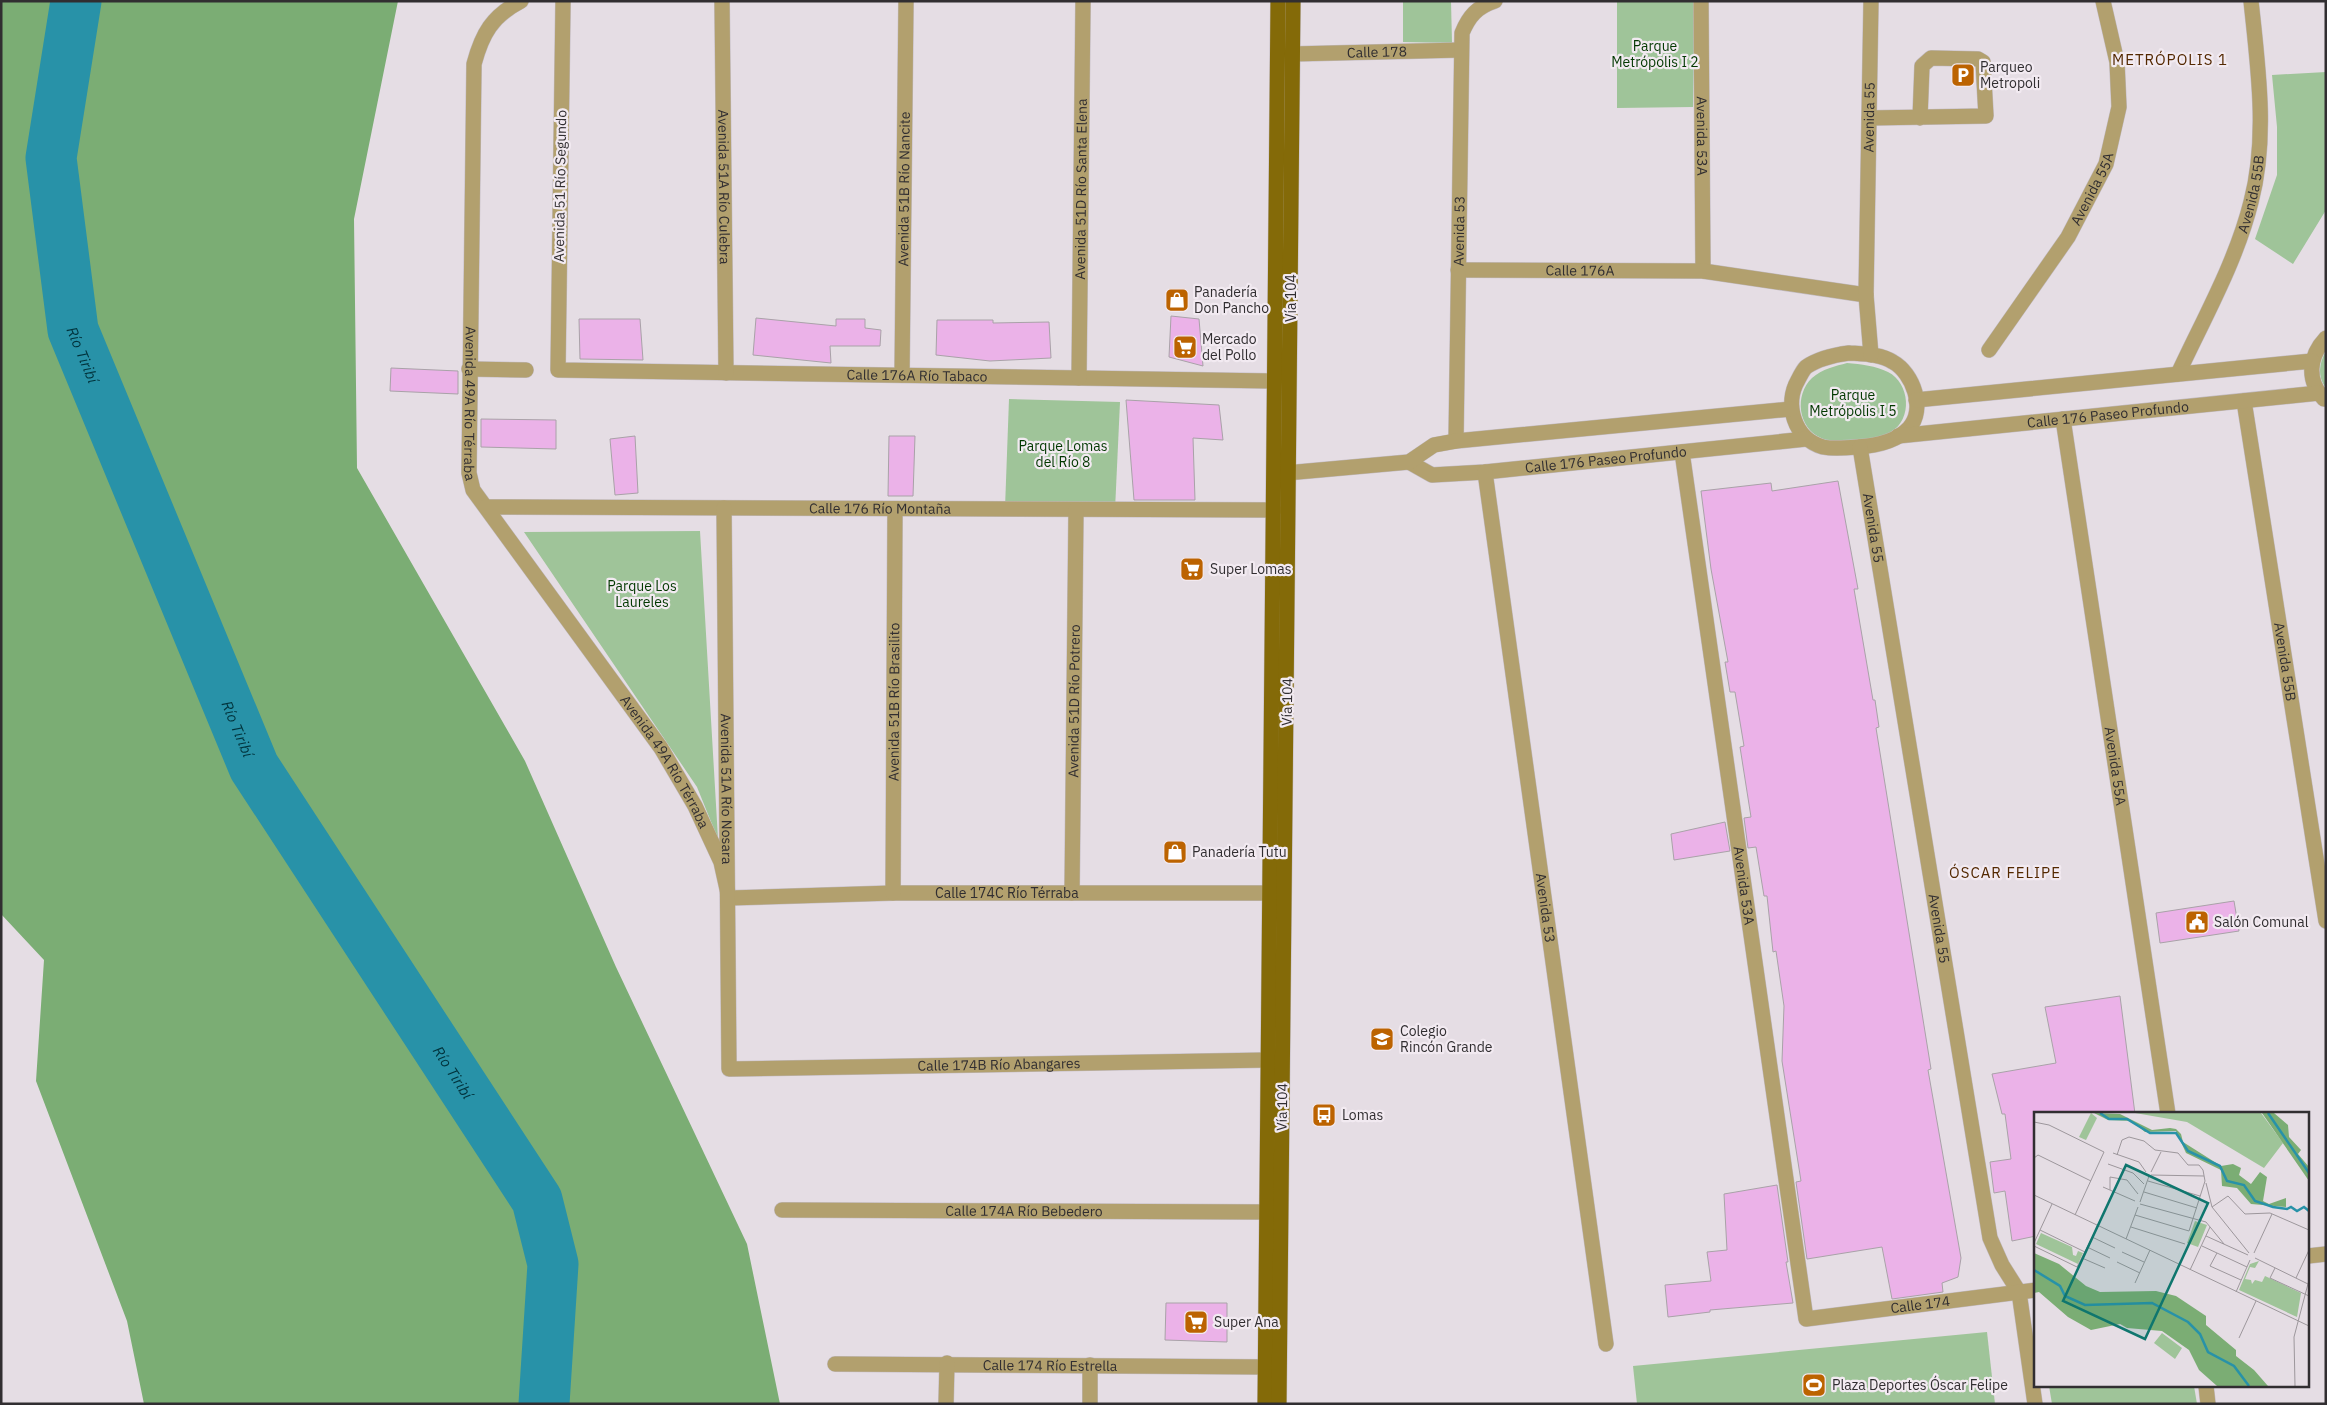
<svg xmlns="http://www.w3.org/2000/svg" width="2327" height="1405" font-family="'IBM Plex Sans',sans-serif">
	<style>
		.green { fill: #9fc499 }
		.forest { fill: #7bad74 }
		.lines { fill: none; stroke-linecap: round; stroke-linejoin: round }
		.river { stroke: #2892a8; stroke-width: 51 }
		.building { fill: #ebb2e8; stroke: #a9a2a8 }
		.minor-casing { stroke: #c1bac0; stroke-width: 16 }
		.major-casing { stroke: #c1bac0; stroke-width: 16 }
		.minor { stroke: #b2a06e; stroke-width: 15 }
		.major { stroke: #846a08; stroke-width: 15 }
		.labels { text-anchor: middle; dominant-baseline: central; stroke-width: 4.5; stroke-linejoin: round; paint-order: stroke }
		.park-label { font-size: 14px; fill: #023800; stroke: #f2eaf1 }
		.street-label { font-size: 14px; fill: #312e31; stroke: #f2eaf1 }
		.poi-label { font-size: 14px; fill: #312e31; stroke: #f2eaf1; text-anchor: start }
		.neighbourhood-label { font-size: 15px; letter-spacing: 1px; fill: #532800; stroke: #f2eaf1 }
		.water-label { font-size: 15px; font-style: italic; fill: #01323b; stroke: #f2eaf1 }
		.inset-river { fill: none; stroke: #2892a8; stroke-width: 2.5 }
		.inset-road { fill: none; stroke: #9d979c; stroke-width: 1 }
		.view { fill: #0f766e; fill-opacity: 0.15; stroke: #0f766e; stroke-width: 2.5 }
		.inset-edge { fill: none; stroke: #312e31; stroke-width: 2.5 }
	</style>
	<rect width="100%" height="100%" fill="#e5dde4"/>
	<g class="green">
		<polygon points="1403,1 1451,1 1452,43 1403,42"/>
		<polygon points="1617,1 1695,1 1693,107 1617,108"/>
		<polygon points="2326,72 2326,210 2293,264 2255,239 2277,175 2277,127 2272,75"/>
		<path d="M 2326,351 L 2326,388 C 2317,377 2319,363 2326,351 Z"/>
		<path d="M 1847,363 C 1861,364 1876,366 1888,372 C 1910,383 1913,419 1891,432 C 1878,439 1866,442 1851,442 C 1841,442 1831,443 1821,438 C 1798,428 1794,395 1812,378 C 1822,369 1836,366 1847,363 Z"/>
		<polygon points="1009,399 1120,402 1115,510 1005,508"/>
		<polygon points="700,531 718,839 697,787 524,532"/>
		<polygon points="1987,1332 1995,1404 1637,1404 1633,1366"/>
		<polygon points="2049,1386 2194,1386 2197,1404 2052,1404"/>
	</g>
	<polygon class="forest" points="1,1 398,1 354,219 357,468 525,761 616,967 747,1244 780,1404 144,1404 127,1321 36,1081 44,960 1,914"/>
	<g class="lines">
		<path class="river" id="s1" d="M 76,1 L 51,158 L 73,330 L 254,767 L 537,1200 L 553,1264 L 544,1404"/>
	</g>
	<g class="building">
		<polygon points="1171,316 1199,319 1203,366 1169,357"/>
		<polygon points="756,318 836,326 836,319 865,319 865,328 881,330 880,346 830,346 831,363 753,355"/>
		<polygon points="579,319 640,319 643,360 580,359"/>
		<polygon points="937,320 993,320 993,323 1049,322 1051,358 990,361 936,355"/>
		<polygon points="391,368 458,371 458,394 390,391"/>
		<polygon points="1126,400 1219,405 1223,440 1193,438 1195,500 1134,500"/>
		<polygon points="481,419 556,420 556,449 481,447"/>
		<polygon points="635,436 638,493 615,495 610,439"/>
		<polygon points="889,436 915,436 913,496 888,496"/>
		<polygon points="1838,481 1858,589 1854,589 1873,700 1875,700 1879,727 1876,728 1931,1069 1928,1070 1961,1258 1958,1277 1942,1283 1943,1292 1892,1299 1882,1247 1807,1259 1796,1182 1801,1181 1782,1061 1784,1006 1776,951 1773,952 1767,896 1764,896 1756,847 1748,848 1744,818 1751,817 1740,747 1744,746 1735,692 1730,692 1725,662 1728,662 1711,569 1701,491 1771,483 1772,491"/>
		<polygon points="1725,822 1730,851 1674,860 1671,834"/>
		<polygon points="2234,901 2239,931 2160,943 2156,913"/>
		<polygon points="2120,996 2135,1114 2036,1114 2036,1236 2012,1241 2005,1191 1994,1193 1990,1162 2011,1159 2005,1114 2002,1114 1992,1074 2056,1063 2045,1007"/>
		<polygon points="1777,1185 1788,1262 1786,1262 1793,1303 1710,1310 1710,1312 1668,1317 1665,1285 1711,1281 1707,1252 1727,1250 1724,1194"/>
		<polygon points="1166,1303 1227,1303 1227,1342 1165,1340"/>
	</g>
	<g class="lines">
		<g class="minor-casing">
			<g id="minor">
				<path id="s2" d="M 521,1 C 492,16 482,34 474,64 L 469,473 L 473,490 L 661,748 L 695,806 L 721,862 L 729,898 L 893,893 L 1283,893"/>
				<path id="s3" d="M 563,1 L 558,370 L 1275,381"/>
				<path id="s4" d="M 722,1 L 726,373"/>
				<path id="s5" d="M 1701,1 L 1703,271"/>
				<path id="s6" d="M 1292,54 L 1461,50"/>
				<polyline points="1869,118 1986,116 1983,62 1978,59 1931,58 1922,66 1920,118"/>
				<path id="s7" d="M 1458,270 L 1703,271 L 1866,295"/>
				<path id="s8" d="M 1989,350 L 2068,237 L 2106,164 L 2119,107 L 2117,62 L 2103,1"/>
				<path d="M 1849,353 C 1863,354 1881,354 1893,362 C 1913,373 1926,409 1909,428 C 1896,442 1875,446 1857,447 C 1846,448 1833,449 1823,447 C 1794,439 1784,404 1798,380 C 1800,376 1803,370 1806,367 C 1819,358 1834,355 1849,353 Z"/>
				<path id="s9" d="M 1871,355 L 1866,295 L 1871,1"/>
				<polyline points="469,369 526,370"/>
				<path id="s10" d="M 2178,374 C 2204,318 2236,262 2251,202 C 2268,138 2258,67 2251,1"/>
				<path id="s11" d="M 902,375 L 906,1"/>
				<path id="s12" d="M 1079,378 L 1083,1"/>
				<path d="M 2324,399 C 2306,380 2309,356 2326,338"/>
				<polyline points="1916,400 2312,361"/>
				<path id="s13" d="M 2244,401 L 2326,921"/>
				<path id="s14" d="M 2063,419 L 2168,1114"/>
				<path id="s15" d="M 1898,436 L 2319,393"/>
				<path id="s16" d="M 1456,441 L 1462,33 C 1469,16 1477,7 1495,1"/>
				<path id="s17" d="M 1860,447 L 1990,1238 L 2002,1265 L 2019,1292 L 2035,1404"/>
				<path id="s18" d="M 1682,452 L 1806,1319 L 2036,1290"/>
				<path id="s19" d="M 1409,462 L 1432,475 L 1485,472 L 1806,439"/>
				<path id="s20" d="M 1485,472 L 1606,1344"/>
				<polyline points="1275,474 1409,462 1434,445 1456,441 1791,409"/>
				<path id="s21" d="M 486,507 L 1274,510"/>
				<path id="s22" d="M 724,508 L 729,1069 L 1268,1060"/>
				<path id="s23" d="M 893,893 L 895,509"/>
				<path id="s24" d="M 1072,893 L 1076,510"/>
				<path id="s25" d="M 782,1210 L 1267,1212"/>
				<polyline points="2308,1256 2326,1254"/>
				<path id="s26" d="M 835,1364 L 1266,1367"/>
				<polyline points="1090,1365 1090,1404"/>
				<polyline points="2206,1386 2208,1404"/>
				<polyline points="946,1404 947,1363"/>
			</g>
		</g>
		<g class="major-casing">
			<g id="major">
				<polyline points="1265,1404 1278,1"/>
				<polyline points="1279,1404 1293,1"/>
			</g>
		</g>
		<use href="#minor" class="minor"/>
		<use href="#major" class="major"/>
	</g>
	<defs>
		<g id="parking-square" transform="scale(1.25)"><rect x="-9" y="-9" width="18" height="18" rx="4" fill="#bc6300" stroke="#f2eaf1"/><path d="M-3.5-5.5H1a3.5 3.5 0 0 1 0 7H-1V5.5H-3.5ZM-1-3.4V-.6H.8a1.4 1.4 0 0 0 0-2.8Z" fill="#fff"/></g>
		<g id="shop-square" transform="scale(1.25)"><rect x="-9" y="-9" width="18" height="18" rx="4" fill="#bc6300" stroke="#f2eaf1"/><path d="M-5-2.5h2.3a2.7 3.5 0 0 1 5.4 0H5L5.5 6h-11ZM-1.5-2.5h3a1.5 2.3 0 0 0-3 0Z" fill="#fff"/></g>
		<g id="supermarket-square" transform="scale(1.25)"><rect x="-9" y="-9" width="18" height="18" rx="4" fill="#bc6300" stroke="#f2eaf1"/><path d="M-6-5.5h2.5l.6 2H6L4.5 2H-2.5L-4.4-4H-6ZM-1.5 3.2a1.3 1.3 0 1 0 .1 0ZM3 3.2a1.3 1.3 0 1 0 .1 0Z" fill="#fff"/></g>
		<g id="civic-square" transform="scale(1.25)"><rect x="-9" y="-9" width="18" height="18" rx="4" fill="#bc6300" stroke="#f2eaf1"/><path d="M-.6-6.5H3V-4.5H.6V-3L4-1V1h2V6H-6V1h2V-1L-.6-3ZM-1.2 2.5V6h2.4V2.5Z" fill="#fff"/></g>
		<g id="school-square" transform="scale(1.25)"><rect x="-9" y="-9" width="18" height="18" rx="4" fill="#bc6300" stroke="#f2eaf1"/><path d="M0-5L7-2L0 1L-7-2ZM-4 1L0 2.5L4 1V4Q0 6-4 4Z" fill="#fff"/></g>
		<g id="bus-square" transform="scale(1.25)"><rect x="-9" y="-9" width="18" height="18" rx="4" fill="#bc6300" stroke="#f2eaf1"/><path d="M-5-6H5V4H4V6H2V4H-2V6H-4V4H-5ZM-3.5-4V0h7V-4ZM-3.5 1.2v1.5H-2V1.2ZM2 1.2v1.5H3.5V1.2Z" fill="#fff"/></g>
		<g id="stadium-square" transform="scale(1.25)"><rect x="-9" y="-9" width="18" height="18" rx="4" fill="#bc6300" stroke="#f2eaf1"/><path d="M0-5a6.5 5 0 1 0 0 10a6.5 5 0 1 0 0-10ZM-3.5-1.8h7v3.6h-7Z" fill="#fff"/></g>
	</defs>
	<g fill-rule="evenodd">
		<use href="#parking-square" x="1963" y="75"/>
		<use href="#shop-square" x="1177" y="300"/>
		<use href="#supermarket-square" x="1185" y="347"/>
		<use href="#supermarket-square" x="1192" y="569"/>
		<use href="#shop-square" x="1175" y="852"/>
		<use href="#civic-square" x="2197" y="922"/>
		<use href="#school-square" x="1382" y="1039"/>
		<use href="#bus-square" x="1324" y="1115"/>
		<use href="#supermarket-square" x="1196" y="1322"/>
		<use href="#stadium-square" x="1814" y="1385"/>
	</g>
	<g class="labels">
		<g class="park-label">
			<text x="1655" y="46">Parque<tspan x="1655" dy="16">Metrópolis I 2</tspan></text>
			<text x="1853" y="395">Parque<tspan x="1853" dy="16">Metrópolis I 5</tspan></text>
			<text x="1063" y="446">Parque Lomas<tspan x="1063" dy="16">del Río 8</tspan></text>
			<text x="642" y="586">Parque Los<tspan x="642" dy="16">Laureles</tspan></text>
		</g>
		<g class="street-label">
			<text stroke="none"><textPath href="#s6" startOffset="85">Calle 178</textPath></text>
			<text stroke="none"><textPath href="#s9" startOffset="238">Avenida 55</textPath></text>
			<text stroke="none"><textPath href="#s5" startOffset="135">Avenida 53A</textPath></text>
			<text transform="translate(560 186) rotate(-89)">Avenida 51 Río Segundo</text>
			<text stroke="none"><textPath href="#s4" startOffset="186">Avenida 51A Río Culebra</textPath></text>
			<text stroke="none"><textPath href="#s8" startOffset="192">Avenida 55A</textPath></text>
			<text stroke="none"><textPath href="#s11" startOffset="186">Avenida 51B Río Nancite</textPath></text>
			<text stroke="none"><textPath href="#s12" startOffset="189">Avenida 51D Río Santa Elena</textPath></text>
			<text stroke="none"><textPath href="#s10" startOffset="195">Avenida 55B</textPath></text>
			<text stroke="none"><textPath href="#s16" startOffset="210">Avenida 53</textPath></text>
			<text stroke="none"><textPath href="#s7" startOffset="122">Calle 176A</textPath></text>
			<text transform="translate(1291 298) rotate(-90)">Vía 104</text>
			<text stroke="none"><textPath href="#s3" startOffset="728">Calle 176A Río Tabaco</textPath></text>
			<text stroke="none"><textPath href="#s2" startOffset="421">Avenida 49A Río Térraba</textPath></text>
			<text stroke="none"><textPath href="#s15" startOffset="211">Calle 176 Paseo Profundo</textPath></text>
			<text stroke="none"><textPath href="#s19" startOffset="201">Calle 176 Paseo Profundo</textPath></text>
			<text stroke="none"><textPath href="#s21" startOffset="394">Calle 176 Río Montaña</textPath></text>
			<text stroke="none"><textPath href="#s17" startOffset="82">Avenida 55</textPath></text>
			<text stroke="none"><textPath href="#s13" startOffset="264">Avenida 55B</textPath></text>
			<text stroke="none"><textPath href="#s23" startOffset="191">Avenida 51B Río Brasilito</textPath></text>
			<text stroke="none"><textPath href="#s24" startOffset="192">Avenida 51D Río Potrero</textPath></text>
			<text transform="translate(1287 702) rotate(-89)">Vía 104</text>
			<text stroke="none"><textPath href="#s2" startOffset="841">Avenida 49A Río Térraba</textPath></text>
			<text stroke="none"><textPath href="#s14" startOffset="351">Avenida 55A</textPath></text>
			<text stroke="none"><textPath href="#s22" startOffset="281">Avenida 51A Río Nosara</textPath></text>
			<text stroke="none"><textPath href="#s18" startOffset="438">Avenida 53A</textPath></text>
			<text stroke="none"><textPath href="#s2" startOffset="1271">Calle 174C Río Térraba</textPath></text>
			<text stroke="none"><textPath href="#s20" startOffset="440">Avenida 53</textPath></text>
			<text stroke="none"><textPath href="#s17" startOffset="488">Avenida 55</textPath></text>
			<text stroke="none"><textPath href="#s22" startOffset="831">Calle 174B Río Abangares</textPath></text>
			<text transform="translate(1282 1107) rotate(-89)">Vía 104</text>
			<text stroke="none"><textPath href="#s25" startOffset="242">Calle 174A Río Bebedero</textPath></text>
			<text stroke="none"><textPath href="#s18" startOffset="991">Calle 174</textPath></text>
			<text stroke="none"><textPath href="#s26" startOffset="215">Calle 174 Río Estrella</textPath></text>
		</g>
		<g class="poi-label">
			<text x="1980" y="67">Parqueo<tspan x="1980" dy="16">Metropoli</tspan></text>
			<text x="1194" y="292">Panadería<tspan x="1194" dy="16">Don Pancho</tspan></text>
			<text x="1202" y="339">Mercado<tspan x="1202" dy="16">del Pollo</tspan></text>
			<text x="1210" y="569">Super Lomas</text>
			<text x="1192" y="852">Panadería Tutu</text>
			<text x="2214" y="922">Salón Comunal</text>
			<text x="1400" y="1031">Colegio<tspan x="1400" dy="16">Rincón Grande</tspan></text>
			<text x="1342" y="1115">Lomas</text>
			<text x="1214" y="1322">Super Ana</text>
			<text x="1832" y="1385">Plaza Deportes Óscar Felipe</text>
		</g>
		<g class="neighbourhood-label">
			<text x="2170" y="59">METRÓPOLIS 1</text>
			<text x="2005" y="872">ÓSCAR FELIPE</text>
		</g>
		<g class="water-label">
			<text stroke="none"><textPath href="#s1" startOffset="359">Río Tiribí</textPath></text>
			<text stroke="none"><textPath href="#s1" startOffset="764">Río Tiribí</textPath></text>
			<text stroke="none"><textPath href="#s1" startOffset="1170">Río Tiribí</textPath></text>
		</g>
	</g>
	<g transform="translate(2034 1112)">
		<rect width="275" height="275" fill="#e5dde4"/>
		<path d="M 57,1 L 63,6 L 52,28 L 45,25 ZM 101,1 L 227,1 L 249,31 L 230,56 L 153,10 ZM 161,109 L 173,113 L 164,135 L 153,131 ZM 7,121 L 38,135 L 39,143 L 42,144 L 44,139 L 49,141 L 44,152 L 2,132 ZM 225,149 L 221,156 L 216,155 L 211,167 L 217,168 L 218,172 L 221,168 L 228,170 L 231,164 L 267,181 L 263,205 L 205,178 L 216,152 ZM 128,221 L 148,236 L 141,247 L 120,231 Z" fill="#9fc499"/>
		<path d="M 60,1 L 86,2 L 118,18 L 136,16 L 142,17 L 147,22 L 149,30 L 187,54 L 199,52 L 207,56 L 205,63 L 217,72 L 226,60 L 233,65 L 229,89 L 235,92 L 252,86 L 252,95 L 217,92 L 203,76 L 188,74 L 187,58 L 152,41 L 142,19 L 111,20 L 98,9 L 74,8 ZM 228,1 L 240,1 L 254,13 L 255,25 L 267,38 L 264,42 L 275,55 L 275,69 ZM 0,141 L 25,152 L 52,174 L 66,180 L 122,179 L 142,184 L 172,204 L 172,213 L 202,238 L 202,244 L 220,258 L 234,274 L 183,274 L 165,258 L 155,238 L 128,219 L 93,216 L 86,212 L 57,218 L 34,205 L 5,180 L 0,181 Z" fill="#7bad74"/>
		<path class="inset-river" d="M 66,1 L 75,7 L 93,7 L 116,21 L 142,21 L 154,39 L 186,54 L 193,69 L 210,73 L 221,89 L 239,95 L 253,97 L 257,95 L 263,99 L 270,95 L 275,99M 234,1 L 275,61M 0,158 L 26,174 L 31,184 L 51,193 L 118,191 L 154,210 L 166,222 L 174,240 L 200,254 L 215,274"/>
		<path class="inset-road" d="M 0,10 L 15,13 L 70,40 L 41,103M 79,41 L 105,50 L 112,60M 83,43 L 88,28 L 95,25 L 110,29 L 121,38 L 144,41 L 154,53 L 165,53 L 169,58 L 171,69 L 155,119 L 101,103M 0,46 L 4,43 L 57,69M 74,52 L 99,61 L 110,72M 117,60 L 127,40M 117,63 L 170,64M 114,69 L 166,84M 172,71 L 178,95 L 215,141M 69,75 L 101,89M 76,78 L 76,65 L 93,68 L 104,82M 110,80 L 163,96M 0,83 L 275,214M 106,90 L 115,64M 106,92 L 172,110 L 190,132M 178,95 L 194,84 L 211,102 L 236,101 L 275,118M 97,115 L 151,132M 6,118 L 51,140M 172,124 L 214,143M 58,125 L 81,136M 92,127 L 104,95M 0,131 L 18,92M 0,134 L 43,155 L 64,114M 168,134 L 213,155M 53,135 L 76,146M 88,140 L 110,150M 183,141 L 176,154 L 207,168M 220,141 L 238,102M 48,146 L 71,156M 221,146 L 274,172M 83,150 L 106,161M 241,156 L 236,166 L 275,184M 156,158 L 176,115M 262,166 L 275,138M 101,171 L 116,138M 202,180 L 216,148M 205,226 L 222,189M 261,274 L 260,225 L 275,168"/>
		<path class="view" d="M 92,53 L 174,91 L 111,227 L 29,189 Z"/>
		<rect width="275" height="275" class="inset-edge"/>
	</g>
	<rect width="2327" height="1405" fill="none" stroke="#312e31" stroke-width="5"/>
</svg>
